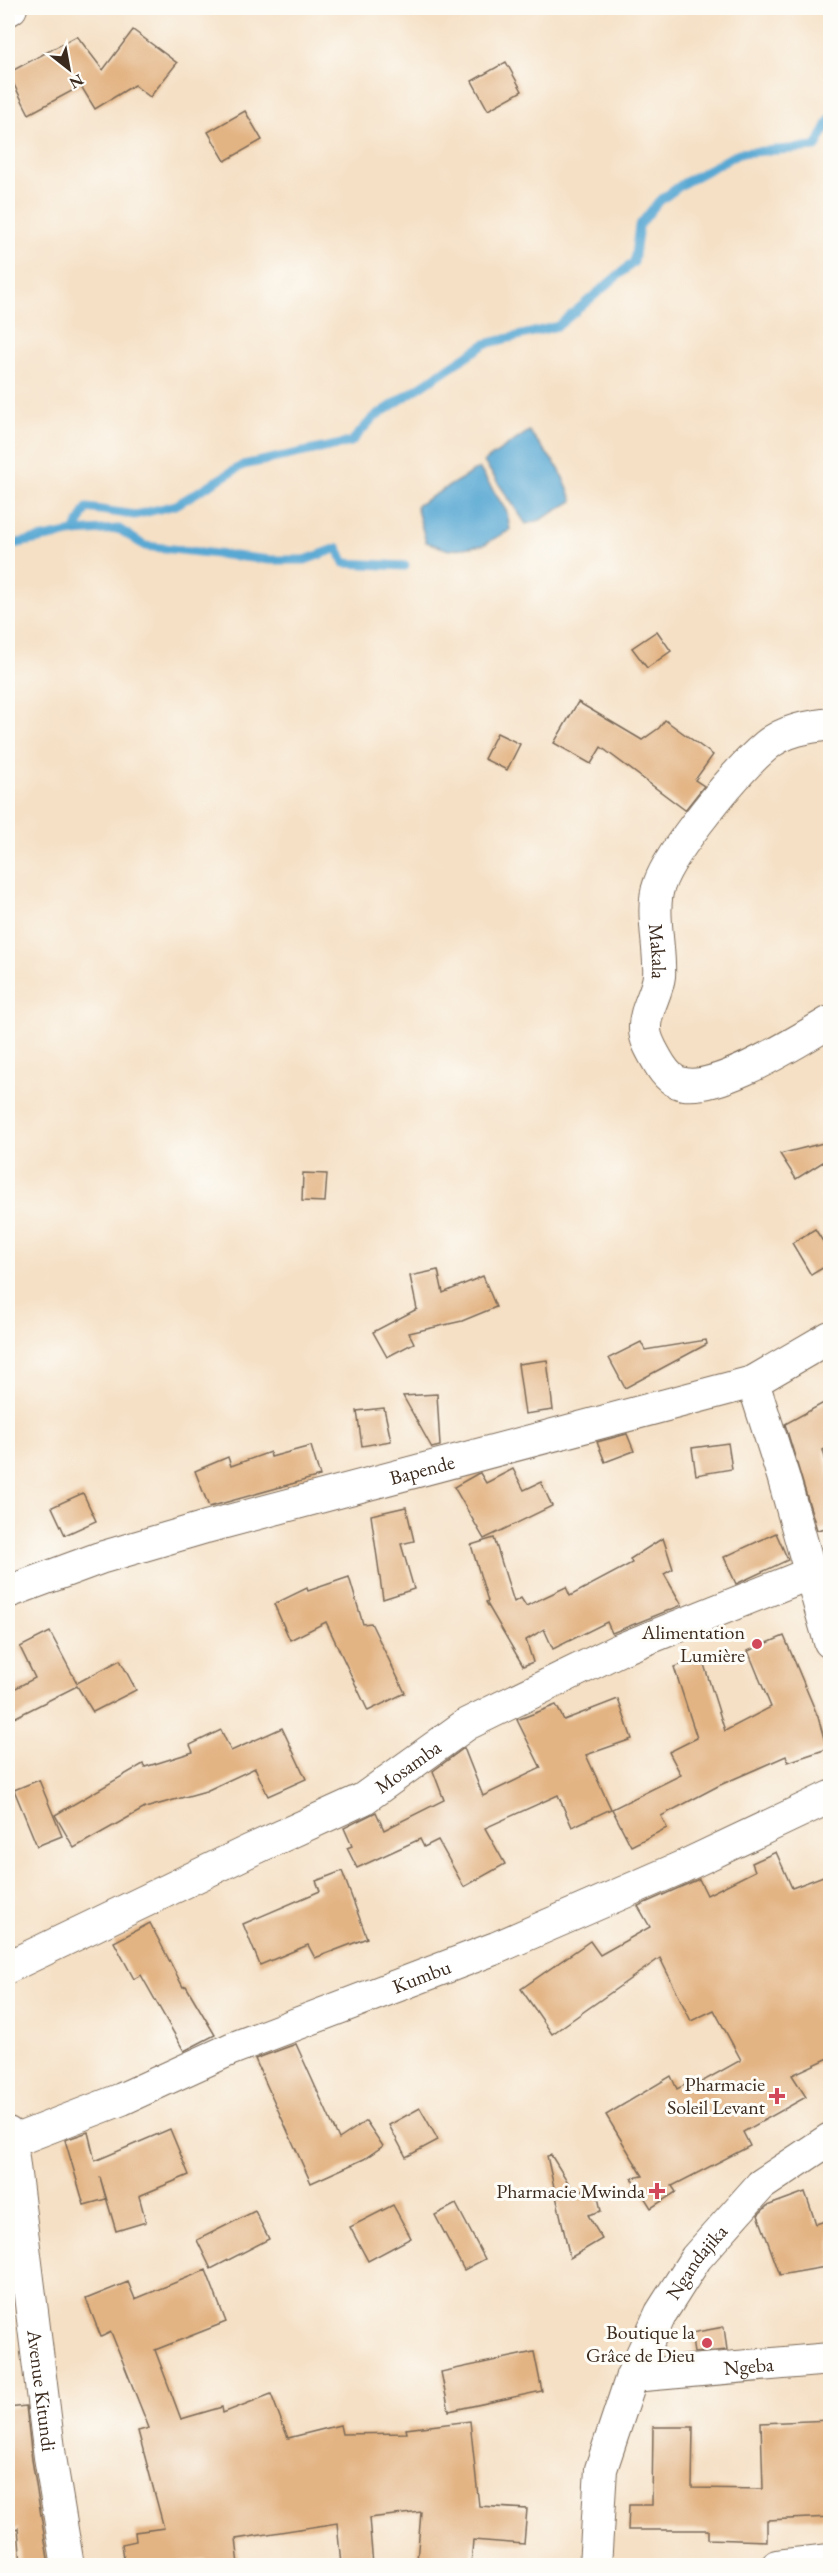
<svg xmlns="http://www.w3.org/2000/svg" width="838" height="2573" font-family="'EB Garamond',serif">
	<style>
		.water { fill: #59a8d3; stroke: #4a6978; stroke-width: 1.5 }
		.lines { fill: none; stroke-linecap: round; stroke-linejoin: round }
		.stream { stroke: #59a8d3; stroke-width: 9 }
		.building { fill: #e3b483 }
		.street-casing { stroke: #7c6a58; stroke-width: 34 }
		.street { stroke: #fff; stroke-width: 32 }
		.poi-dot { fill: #d1495b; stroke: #fdfcf7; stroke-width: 2 }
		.labels { text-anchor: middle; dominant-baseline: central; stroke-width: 6; stroke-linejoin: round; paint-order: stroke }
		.street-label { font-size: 20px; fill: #3b2a1e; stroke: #fdfcf7 }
		.poi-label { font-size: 20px; fill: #3b2a1e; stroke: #fdfcf7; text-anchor: end }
	</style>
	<rect width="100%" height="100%" fill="#fdfcf7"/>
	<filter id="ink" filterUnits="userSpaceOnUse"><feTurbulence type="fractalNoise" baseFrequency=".0167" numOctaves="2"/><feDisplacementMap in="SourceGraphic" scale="12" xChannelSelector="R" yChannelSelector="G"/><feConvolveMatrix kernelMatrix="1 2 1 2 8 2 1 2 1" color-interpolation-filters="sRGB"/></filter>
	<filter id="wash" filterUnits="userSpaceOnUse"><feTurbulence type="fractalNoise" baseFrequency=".008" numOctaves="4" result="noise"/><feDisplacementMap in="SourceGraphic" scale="24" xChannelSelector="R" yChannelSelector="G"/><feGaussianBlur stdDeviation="1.35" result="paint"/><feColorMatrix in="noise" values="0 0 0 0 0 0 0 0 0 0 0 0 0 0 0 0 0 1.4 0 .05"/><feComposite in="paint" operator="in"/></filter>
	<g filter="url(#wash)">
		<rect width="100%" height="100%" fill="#f5e0c5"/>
		<g class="water">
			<polygon points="529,431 559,469 573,501 540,520 526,524 484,462"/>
			<polygon points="479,468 507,512 510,530 483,545 449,550 426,542 416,506"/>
		</g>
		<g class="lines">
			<g class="stream">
				<polyline points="74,532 119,529 145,546 270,560 305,560 338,548 344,563 405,566"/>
				<polyline points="8,545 74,532 87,508 135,515 176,505 243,465 351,442 373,418 485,344 558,326 634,262 639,226 658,202 684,183 739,153 816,147 830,119"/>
			</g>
		</g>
		<g id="blocks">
			<g class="building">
				<polygon points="133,30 177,63 150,97 134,85 95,109 81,86 29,114 8,73 77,36 103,70"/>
				<polygon points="506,62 522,91 488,110 472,81"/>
				<polygon points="245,111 262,140 225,161 208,132"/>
				<polygon points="657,631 671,651 647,668 632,648"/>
				<polygon points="578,702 642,740 659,728 665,720 713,755 695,780 704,786 685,810 601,747 591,764 554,743"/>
				<polygon points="497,733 520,744 507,770 484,759"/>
				<polygon points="831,1141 831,1157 796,1179 780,1154"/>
				<polygon points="303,1173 327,1174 325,1202 302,1201"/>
				<polygon points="815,1229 831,1254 831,1263 811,1275 792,1243"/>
				<polygon points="438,1270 443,1293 483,1276 496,1307 462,1321 409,1333 414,1343 387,1357 373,1332 417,1309 410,1276"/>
				<polygon points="706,1340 707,1344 625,1388 609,1358 641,1342 645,1350"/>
				<polygon points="547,1360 553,1410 525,1414 518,1364"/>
				<polygon points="437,1394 440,1446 432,1448 403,1396"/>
				<polygon points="831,1399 831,1446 823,1450 831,1481 831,1527 817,1530 785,1424"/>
				<polygon points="384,1408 391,1441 362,1446 357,1411"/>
				<polygon points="627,1434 634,1451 605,1462 597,1442"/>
				<polygon points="728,1443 732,1469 696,1475 692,1448"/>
				<polygon points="311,1446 320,1476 209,1507 195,1471 228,1457 231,1466 270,1452 271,1457"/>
				<polygon points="513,1469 524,1490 541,1482 552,1506 484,1539 454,1487 477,1474 480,1473 486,1483"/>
				<polygon points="83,1493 96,1521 65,1535 52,1507"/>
				<polygon points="406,1507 414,1541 401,1544 414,1589 383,1599 371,1515"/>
				<polygon points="776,1533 788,1560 736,1584 724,1557"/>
				<polygon points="494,1538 514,1602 521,1598 526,1606 566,1587 570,1596 632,1563 630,1559 663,1538 673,1569 664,1574 682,1605 612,1633 607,1622 553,1649 544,1629 526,1640 533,1662 523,1666 486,1602 488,1601 471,1545"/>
				<polygon points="349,1577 363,1624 371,1623 405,1693 368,1711 326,1622 290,1640 274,1604 307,1588 308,1591"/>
				<polygon points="50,1632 77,1683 120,1660 136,1690 93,1712 77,1686 8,1721 8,1692 35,1678 20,1647"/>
				<polygon points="784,1636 818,1717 827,1749 788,1762 786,1756 720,1785 661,1816 667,1828 631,1846 612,1809 681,1775 669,1752 697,1738 674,1667 702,1658 725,1731 771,1707 748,1651"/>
				<polygon points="618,1699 632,1739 586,1755 611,1809 572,1827 558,1795 485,1828 505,1864 464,1887 438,1840 424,1847 420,1839 357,1868 347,1848 352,1846 344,1828 376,1812 384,1830 444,1800 433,1771 464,1748 483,1796 541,1768 517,1720 556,1705 564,1720"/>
				<polygon points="282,1728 306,1779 268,1796 255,1768 206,1791 145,1808 74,1848 55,1815 143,1764 145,1767 193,1752 190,1745 221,1730 231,1751"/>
				<polygon points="39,1780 62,1836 37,1846 14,1790"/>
				<polygon points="776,1852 792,1888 831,1873 831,2057 792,2075 806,2097 743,2132 750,2146 672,2186 676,2192 651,2208 632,2178 643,2176 606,2115 671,2076 677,2089 696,2079 698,2084 741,2060 714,2010 691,2021 660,1958 552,2034 521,1989 590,1941 600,1955 650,1927 638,1906 699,1879 707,1895 755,1871 752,1863"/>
				<polygon points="342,1871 367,1938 315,1958 308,1945 260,1965 243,1924 320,1891 316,1881"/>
				<polygon points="150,1923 183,1987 186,1986 215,2035 184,2051 141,1975 134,1979 114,1942"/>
				<polygon points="296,2044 339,2139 366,2121 383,2146 364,2159 311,2183 255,2059"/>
				<polygon points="420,2108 438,2140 406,2157 389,2125"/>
				<polygon points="170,2129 189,2175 139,2196 146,2222 116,2231 100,2177 106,2199 84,2205 65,2140 88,2132 95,2161"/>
				<polygon points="551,2155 574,2192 596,2187 601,2211 588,2215 602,2239 570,2258 547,2156"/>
				<polygon points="805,2192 816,2224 831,2219 831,2266 780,2275 758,2215 767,2206"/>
				<polygon points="456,2204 485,2259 464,2270 435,2215"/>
				<polygon points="393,2205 411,2238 368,2261 350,2227"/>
				<polygon points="255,2211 269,2239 211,2269 197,2240"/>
				<polygon points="206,2270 226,2322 155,2350 181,2419 222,2407 223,2413 271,2394 288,2438 340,2425 342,2434 407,2433 406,2429 470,2421 479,2506 527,2509 524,2544 473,2540 471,2565 417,2561 421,2512 369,2518 373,2565 341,2565 337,2523 236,2539 239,2565 206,2565 205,2559 161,2565 125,2565 122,2544 136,2541 135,2532 164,2528 138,2431 149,2428 111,2332 101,2337 86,2299 128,2282 135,2299"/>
				<polygon points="724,2327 727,2350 694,2353 691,2333"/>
				<polygon points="534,2352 542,2391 449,2411 441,2372"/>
				<polygon points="26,2406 32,2460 49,2565 21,2565 18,2528 8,2531 8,2408"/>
				<polygon points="831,2420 831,2517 767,2520 767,2541 708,2539 708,2530 628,2530 629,2505 652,2505 653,2427 693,2427 692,2488 763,2489 761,2423"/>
			</g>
		</g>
	</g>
	<g filter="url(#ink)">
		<use href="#blocks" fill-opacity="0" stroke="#7c6a58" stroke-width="1.5"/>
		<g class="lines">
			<g class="street-casing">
				<g id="street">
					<polyline points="8,10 11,8"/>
					<path id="s1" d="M 830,724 C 808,727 785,730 767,745 C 737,770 671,850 659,885 C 650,909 661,951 659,976 C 657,994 644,1011 645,1029 C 645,1039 651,1049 656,1058 C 661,1067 667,1077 677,1082 C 712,1097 799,1040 830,1022"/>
					<polyline points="753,1382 783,1476 830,1642"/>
					<path id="s2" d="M 8,1592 L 100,1558 L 206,1527 L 753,1382 L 830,1337"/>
					<path id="s3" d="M 8,1967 L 249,1851 L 363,1799 L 467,1724 L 619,1650 L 811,1573"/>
					<path id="s4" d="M 8,2133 L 11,2142 L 50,2457 L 68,2566"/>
					<path id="s5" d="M 8,2143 L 122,2099 L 231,2049 L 496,1948 L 682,1867 L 830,1797"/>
					<path id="s6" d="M 632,2376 L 830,2359"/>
					<path id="s7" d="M 595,2566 L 601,2469 L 632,2376 L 661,2313 L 696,2258 L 761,2185 L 830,2139"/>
					<polyline points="777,2566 830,2560"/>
				</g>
			</g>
			<use href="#street" class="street"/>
		</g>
	</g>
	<g class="poi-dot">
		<circle cx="757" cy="1644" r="6"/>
		<path d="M774 2087h6v6h6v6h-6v6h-6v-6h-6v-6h6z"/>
		<path d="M654 2182h6v6h6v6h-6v6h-6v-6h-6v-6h6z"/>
		<circle cx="707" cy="2343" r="6"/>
	</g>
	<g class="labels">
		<g class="street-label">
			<text stroke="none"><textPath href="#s1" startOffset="312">Makala</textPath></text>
			<text stroke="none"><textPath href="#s2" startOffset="432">Bapende</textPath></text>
			<text stroke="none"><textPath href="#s3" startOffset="448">Mosamba</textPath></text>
			<text stroke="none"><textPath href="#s5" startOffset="446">Kumbu</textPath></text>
			<text stroke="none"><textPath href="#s7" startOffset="327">Ngandajika</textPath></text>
			<text stroke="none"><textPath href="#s6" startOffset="117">Ngeba</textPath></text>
			<text stroke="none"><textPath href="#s4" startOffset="260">Avenue Kitundi</textPath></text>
		</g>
		<g class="poi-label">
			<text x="745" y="1632">Alimentation<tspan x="745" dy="23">Lumière</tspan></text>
			<text x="765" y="2084">Pharmacie<tspan x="765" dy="23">Soleil Levant</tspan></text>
			<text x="645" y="2191">Pharmacie Mwinda</text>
			<text x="695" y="2332">Boutique la<tspan x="695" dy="23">Grâce de Dieu</tspan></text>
		</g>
	</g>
	<rect width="838" height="2573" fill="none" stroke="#fdfcf7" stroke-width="30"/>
	<g transform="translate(69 69) rotate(149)" stroke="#fdfcf7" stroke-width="4.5" paint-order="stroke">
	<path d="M0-4.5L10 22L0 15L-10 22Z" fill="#3b2a1e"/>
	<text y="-9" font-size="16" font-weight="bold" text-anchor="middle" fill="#3b2a1e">N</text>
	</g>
</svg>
